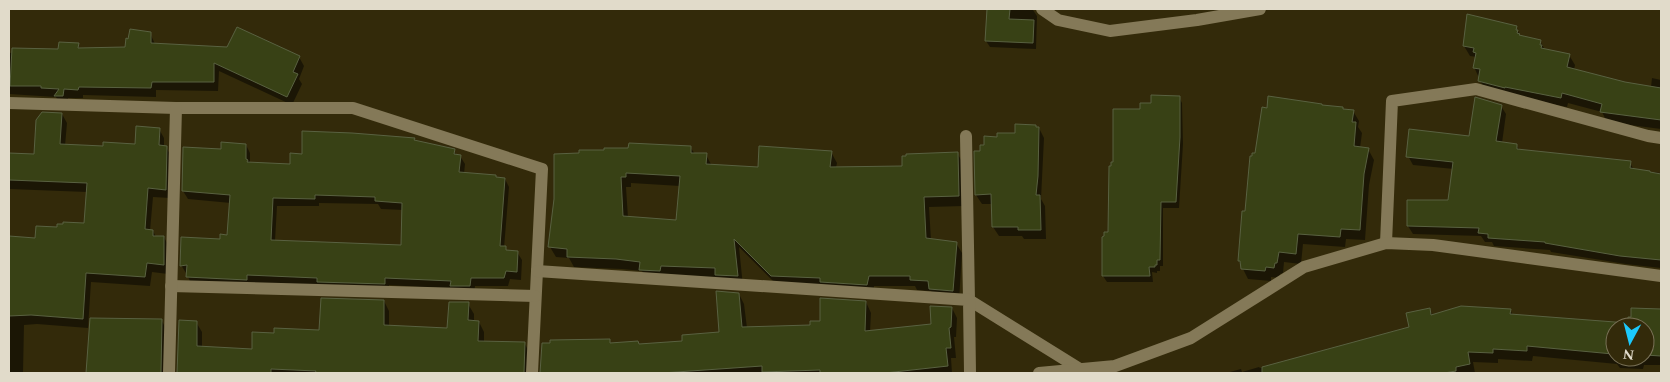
<svg xmlns="http://www.w3.org/2000/svg" width="1670" height="382" font-family="Spectral,serif">
	<style>
		.shadow { fill: #0007; fill-rule: evenodd }
		.building { fill: #384115; stroke: #596141; fill-rule: evenodd }
		.lines { fill: none; stroke-linecap: round; stroke-linejoin: round }
		.minor { stroke: #847958; stroke-width: 12 }
	</style>
	<rect width="100%" height="100%" fill="#332a0a"/>
	<g class="shadow">
		<polygon points="988,9 1033,10 1037,16 1036,49 990,47 986,41"/>
		<polygon points="1516,27 1521,37 1540,41 1545,50 1569,55 1575,65 1574,70 1625,84 1651,87 1652,78 1661,80 1661,129 1607,122 1602,112 1568,103 1567,107 1485,91 1474,67 1477,57 1470,56 1464,46"/>
		<polygon points="150,33 155,44 299,57 304,66 299,79 302,84 292,105 219,71 218,91 156,90 156,97 83,95 83,98 68,98 68,105 60,105 56,97 9,94 9,53 59,50 78,45 80,49 126,49"/>
		<polygon points="1179,97 1182,103 1183,144 1179,208 1163,208 1163,266 1160,266 1160,271 1157,271 1157,273 1152,272 1153,282 1107,282 1103,276 1109,233 1114,163 1142,110 1153,104"/>
		<polygon points="1322,106 1353,111 1359,121 1358,127 1362,133 1360,148 1368,149 1374,160 1369,185 1365,240 1346,239 1345,247 1303,244 1301,264 1284,262 1283,273 1280,274 1280,278 1271,277 1271,281 1248,279 1239,261 1246,213"/>
		<polygon points="1501,106 1506,114 1502,143 1516,145 1520,150 1630,163 1634,170 1661,173 1661,268 1626,264 1551,252 1550,250 1494,246 1492,242 1485,242 1481,236 1413,234 1408,226 1450,202 1454,169 1413,165 1408,156 1470,137"/>
		<polygon points="62,114 67,123 65,146 104,147 136,145 159,129 164,138 164,147 166,147 171,156 170,198 153,197 150,231 153,231 156,237 164,237 169,247 168,274 152,272 150,286 91,282 88,328 37,324 24,325 23,373 9,373 9,237 36,239 59,228 85,224 87,192 9,189 9,154 35,156"/>
		<polygon points="1036,128 1039,128 1044,138 1041,199 1045,206 1046,239 1024,239 1022,236 999,236 993,227 993,204 982,204 976,195 981,152 985,147 998,138 1016,135"/>
		<path d="M 414,139 L 415,142 L 454,151 L 457,156 L 460,156 L 465,164 L 464,174 L 505,179 L 509,187 L 504,248 L 508,252 L 517,252 L 522,260 L 521,280 L 510,279 L 508,286 L 475,286 L 474,294 L 454,289 L 389,285 L 389,291 L 192,285 L 188,277 L 188,273 L 186,273 L 181,265 L 228,236 L 231,203 L 188,199 L 183,191 L 222,150 L 246,145 L 250,153 L 250,163 L 291,165 L 303,155 ZM 319,203 L 378,204 L 381,209 L 403,210 L 403,246 L 275,241 L 277,206 L 319,206 Z"/>
		<path d="M 690,147 L 695,154 L 706,155 L 712,166 L 760,168 L 831,152 L 837,163 L 836,168 L 903,168 L 957,153 L 963,163 L 964,206 L 929,207 L 931,240 L 956,243 L 962,253 L 959,301 L 936,299 L 931,291 L 917,290 L 915,286 L 874,286 L 873,295 L 778,286 L 739,247 L 743,286 L 647,280 L 642,271 L 622,269 L 574,267 L 569,258 L 556,257 L 550,247 L 556,199 ZM 631,183 L 680,186 L 677,222 L 628,218 L 626,187 L 631,187 Z"/>
		<polygon points="739,294 744,304 747,328 812,326 866,302 871,313 870,332 933,325 952,308 957,318 956,337 954,337 956,358 951,358 952,373 541,373 543,344 609,340 612,345 639,345 684,342 720,333"/>
		<polygon points="384,301 389,311 389,327 449,329 468,304 474,314 474,322 479,322 484,332 484,343 525,344 530,354 530,373 178,373 180,321 196,322 202,332 202,348 253,351 275,335 320,331"/>
		<path d="M 1429,310 L 1433,315 L 1510,310 L 1513,315 L 1629,325 L 1632,318 L 1632,310 L 1661,310 L 1661,365 L 1644,365 L 1643,369 L 1620,368 L 1617,364 L 1533,356 L 1532,361 L 1498,359 L 1498,363 L 1473,362 L 1475,373 L 1226,373 L 1241,369 L 1242,372 L 1259,367 L 1260,368 L 1410,327 ZM 1615,327 L 1645,327 L 1645,357 L 1615,357 Z"/>
		<polygon points="92,319 162,321 168,333 167,373 87,373"/>
	</g>
	<g class="building">
		<polygon points="987,9 1010,9 1009,19 1034,20 1033,43 985,41"/>
		<polygon points="1467,14 1517,26 1516,30 1518,30 1517,33 1520,34 1519,35 1541,40 1540,45 1542,45 1541,48 1570,54 1567,67 1625,82 1661,88 1661,120 1600,112 1602,104 1562,93 1561,98 1505,87 1505,88 1478,81 1480,69 1473,68 1476,53 1473,52 1474,48 1463,46"/>
		<polygon points="237,27 300,56 293,72 298,74 287,97 214,63 214,82 152,82 151,88 79,87 78,90 64,89 63,96 54,96 59,89 41,88 41,86 10,86 12,48 58,49 59,42 79,43 78,48 125,47 126,38 128,39 130,29 151,32 151,43 227,47"/>
		<polygon points="1151,95 1180,96 1180,137 1176,202 1161,202 1160,260 1157,260 1157,265 1155,265 1155,267 1149,267 1150,276 1102,276 1102,237 1104,236 1104,232 1108,232 1109,166 1111,166 1111,162 1113,162 1113,109 1140,109 1140,103 1151,103"/>
		<polygon points="1268,96 1322,104 1322,105 1343,107 1343,109 1354,110 1352,122 1356,122 1354,146 1369,148 1364,174 1360,230 1341,229 1340,237 1298,234 1296,254 1279,252 1277,263 1275,263 1274,268 1266,267 1265,271 1241,269 1240,261 1238,261 1242,211 1245,211 1250,156 1252,156 1252,153 1255,153 1262,107 1267,108"/>
		<polygon points="1475,97 1502,105 1496,141 1517,144 1517,149 1631,161 1630,168 1650,171 1650,172 1661,174 1661,260 1620,256 1545,243 1545,242 1488,238 1488,234 1478,233 1479,228 1407,226 1407,200 1448,200 1453,162 1406,157 1409,129 1469,136"/>
		<polygon points="42,112 62,113 60,144 103,146 103,142 135,144 136,126 160,128 159,145 167,146 166,190 148,188 145,229 153,230 153,236 164,236 164,265 147,263 145,277 86,273 83,319 31,315 9,316 9,236 35,238 36,226 57,227 57,224 63,224 63,222 84,223 87,183 9,180 9,153 34,154 36,120"/>
		<polygon points="1015,124 1036,125 1036,127 1039,127 1038,176 1036,195 1040,195 1041,230 1018,230 1018,227 992,227 991,194 975,195 974,151 980,151 980,145 984,145 984,136 997,137 997,133 1015,133"/>
		<path d="M 302,131 L 352,133 L 415,138 L 414,140 L 455,149 L 454,154 L 461,155 L 459,172 L 496,175 L 496,177 L 505,178 L 500,246 L 506,246 L 506,250 L 518,251 L 517,272 L 506,271 L 504,278 L 471,278 L 470,286 L 450,286 L 451,281 L 385,278 L 385,284 L 317,282 L 317,278 L 247,275 L 247,280 L 186,277 L 187,265 L 180,266 L 181,237 L 220,239 L 220,234 L 227,235 L 230,195 L 182,191 L 183,147 L 221,149 L 221,142 L 246,144 L 246,159 L 248,160 L 247,162 L 290,164 L 290,153 L 302,154 ZM 315,195 L 375,197 L 375,201 L 402,203 L 401,245 L 271,240 L 273,198 L 315,199 Z"/>
		<path d="M 629,143 L 691,146 L 691,153 L 707,153 L 706,164 L 758,167 L 759,146 L 832,151 L 830,167 L 902,166 L 902,156 L 906,156 L 906,154 L 958,152 L 959,196 L 924,197 L 926,238 L 957,242 L 953,291 L 929,289 L 928,281 L 910,280 L 910,276 L 869,276 L 867,285 L 820,282 L 820,278 L 771,276 L 734,239 L 738,276 L 715,275 L 715,268 L 661,266 L 660,271 L 639,270 L 640,262 L 616,259 L 567,257 L 567,249 L 548,247 L 554,199 L 554,154 L 579,153 L 579,150 L 604,150 L 604,148 L 628,148 ZM 626,173 L 680,176 L 676,220 L 623,216 L 621,177 L 626,177 Z"/>
		<polygon points="716,291 739,293 742,327 810,325 810,321 820,321 820,298 866,301 865,331 931,324 930,306 952,307 951,327 949,328 951,348 946,348 948,366 885,373 820,373 820,370 762,372 762,366 662,373 540,373 542,343 550,343 550,340 610,339 610,343 638,341 639,344 682,341 682,335 719,332"/>
		<polygon points="321,298 384,300 384,325 447,328 449,302 469,302 468,320 479,321 478,341 525,342 524,373 315,373 316,371 271,369 271,373 177,373 179,320 197,321 197,346 252,349 252,332 274,333 274,328 319,330"/>
		<polygon points="1461,306 1511,309 1510,314 1628,323 1628,317 1631,317 1631,308 1661,309 1661,356 1645,355 1645,327 1615,327 1615,357 1638,357 1638,359 1613,358 1613,354 1527,346 1527,351 1493,349 1493,353 1468,352 1470,364 1456,367 1456,371 1444,373 1262,373 1262,367 1409,327 1406,313 1430,308 1431,315"/>
		<polygon points="90,318 162,319 161,373 86,373"/>
	</g>
	<g class="lines">
		<g class="minor">
			<polyline points="1042,9 1058,20 1110,31 1197,20 1260,9"/>
			<polyline points="9,103 176,108 353,108 542,169 532,373"/>
			<polyline points="966,136 969,300 1080,369"/>
			<polyline points="1386,243 1392,101 1476,89 1648,136 1661,138"/>
			<polyline points="537,271 969,300 970,373"/>
			<polyline points="171,286 535,296"/>
			<polyline points="169,373 176,108"/>
			<polyline points="1039,373 1115,366 1191,338 1304,267 1386,243 1433,245 1661,276"/>
		</g>
	</g>
	<rect width="1670" height="382" fill="none" stroke="#e1dbca" stroke-width="20"/>
	<g transform="translate(1630 342) rotate(187)"><circle r="24" fill="#332a0a" stroke="#797157"/>
	<path d="M0-4L9 19L0 12L-9 19Z" fill="#1cc9fc"/>
	<text y="-8" font-size="14" font-weight="bold" text-anchor="middle" fill="#e1dbca">N</text>
	</g>
</svg>
